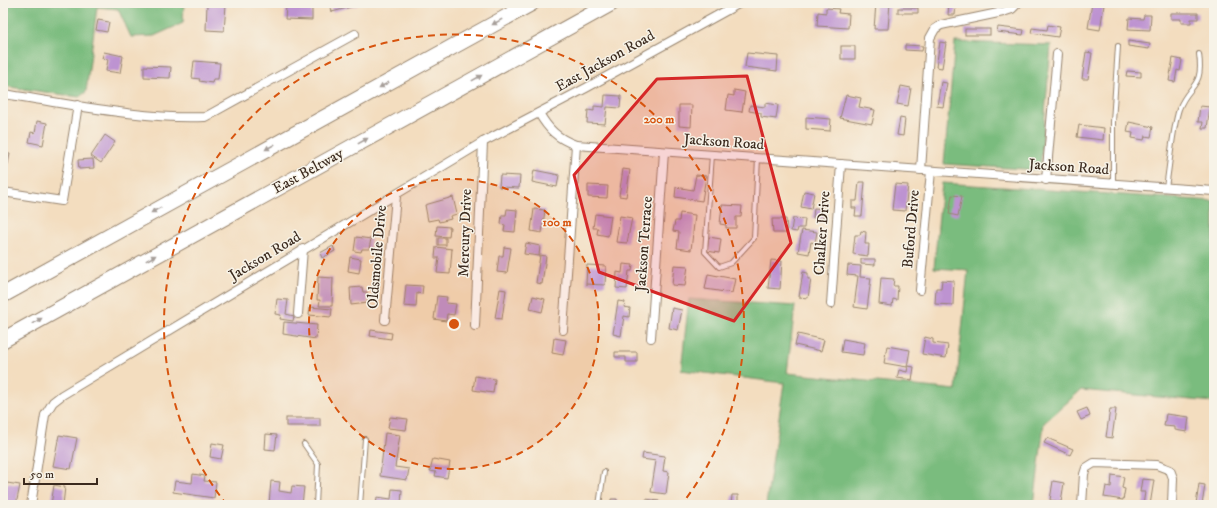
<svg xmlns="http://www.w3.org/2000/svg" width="1217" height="508" font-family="'IM FELL DW Pica',serif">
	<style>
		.forest { fill: #7abc7e; stroke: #5a734e }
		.building { fill: #bd93d1 }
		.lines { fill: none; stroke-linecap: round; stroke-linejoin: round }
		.lane-casing { stroke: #97846e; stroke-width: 6 }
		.street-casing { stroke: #97846e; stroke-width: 10 }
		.highway-casing { stroke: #97846e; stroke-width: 17 }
		.lane { stroke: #fff; stroke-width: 4 }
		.street { stroke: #fff; stroke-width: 8 }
		.highway { stroke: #fff; stroke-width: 15 }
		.oneway { fill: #a79f9a }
		.marked { fill: #d62828; fill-opacity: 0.2; stroke: #d62828; stroke-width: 3; stroke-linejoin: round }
		.ring { fill: none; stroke: #d7540e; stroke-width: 2; stroke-dasharray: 7 5 }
		.labels { text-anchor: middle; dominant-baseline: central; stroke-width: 3; stroke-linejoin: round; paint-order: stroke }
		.street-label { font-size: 15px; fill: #3b2a1e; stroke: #f7f3e8 }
		.centre { fill: #d7540e; stroke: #f7f3e8; stroke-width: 2 }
		.ring-label { font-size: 12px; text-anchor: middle; font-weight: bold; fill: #d7540e; stroke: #f7f3e8; stroke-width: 3; stroke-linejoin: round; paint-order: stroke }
	</style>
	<rect width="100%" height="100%" fill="#f7f3e8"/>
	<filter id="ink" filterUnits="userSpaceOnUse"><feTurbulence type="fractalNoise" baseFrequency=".025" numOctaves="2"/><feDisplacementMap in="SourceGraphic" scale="8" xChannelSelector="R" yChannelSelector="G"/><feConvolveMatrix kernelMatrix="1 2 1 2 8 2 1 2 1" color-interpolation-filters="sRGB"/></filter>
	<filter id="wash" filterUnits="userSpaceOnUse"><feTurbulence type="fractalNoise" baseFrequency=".012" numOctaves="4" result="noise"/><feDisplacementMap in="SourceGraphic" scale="16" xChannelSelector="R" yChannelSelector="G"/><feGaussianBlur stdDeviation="0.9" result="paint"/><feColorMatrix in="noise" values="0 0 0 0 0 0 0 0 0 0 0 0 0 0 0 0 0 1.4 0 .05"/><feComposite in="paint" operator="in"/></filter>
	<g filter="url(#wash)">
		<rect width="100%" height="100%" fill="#f3ddbf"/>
		<g class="forest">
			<polygon points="3,3 184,3 183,23 154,36 131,37 118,9 97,7 86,92 79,97 3,86"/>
			<polygon points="955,42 1051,45 1040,170 944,164"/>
			<polygon points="942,183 1214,201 1214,402 1081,390 1044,423 1034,505 766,505 784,383 681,370 689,299 795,306 787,373 956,390 968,270 934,268"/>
		</g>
		<g id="blocks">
			<g class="building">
				<polygon points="330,3 358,3 358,5 332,12"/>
				<polygon points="876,3 890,3 888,29 874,29"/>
				<polygon points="949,3 956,3 955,15 948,15"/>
				<polygon points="1092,3 1104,5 1100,30 1088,28"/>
				<polygon points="207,4 226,5 224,31 206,30"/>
				<polygon points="286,7 312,7 312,20 285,19"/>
				<polygon points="826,8 839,9 838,13 849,14 848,28 817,26 818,12 826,13"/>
				<rect x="898" y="8" width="20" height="5"/>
				<polygon points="1171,13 1198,13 1198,19 1191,19 1191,23 1181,23 1181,19 1171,19"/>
				<polygon points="1144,15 1151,15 1150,30 1128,29 1129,18 1143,19"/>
				<polygon points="98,20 109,22 107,32 96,30"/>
				<polygon points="1048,25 1060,27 1058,37 1031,33 1032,28 1047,30"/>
				<polygon points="998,27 1024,30 1023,35 997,32"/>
				<rect x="965" y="29" width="25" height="6"/>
				<polygon points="1128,41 1150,44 1149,49 1128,46"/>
				<polygon points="940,42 946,43 942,68 936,67"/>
				<polygon points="905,45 923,46 922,51 905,50"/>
				<rect x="841" y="46" width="14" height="13"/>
				<polygon points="104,52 123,56 120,73 106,71 108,59 102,58"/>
				<polygon points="1086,52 1092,53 1088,79 1082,79"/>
				<polygon points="747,53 778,56 777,71 745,67"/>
				<polygon points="1173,58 1182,60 1180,71 1177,70 1175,82 1169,81"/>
				<polygon points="194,61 220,63 218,79 213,79 212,83 199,81 200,79 192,78"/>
				<polygon points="144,66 171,67 170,78 144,77"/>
				<polygon points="1127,71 1141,72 1141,77 1126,76"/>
				<polygon points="941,82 947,83 943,107 937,106"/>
				<polygon points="901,86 911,88 908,106 897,104"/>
				<polygon points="734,90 745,92 742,112 726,110 728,95 734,96"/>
				<polygon points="605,95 621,96 620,108 607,107 605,124 587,123 588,110 594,111 594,106 604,107"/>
				<polygon points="846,95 861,98 859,107 875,110 872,124 840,118"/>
				<polygon points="765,103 778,105 776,119 761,117 761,113 749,111 750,105 765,107"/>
				<polygon points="679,105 692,105 691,127 679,126"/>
				<polygon points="1200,106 1210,107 1207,128 1202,128 1203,122 1198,122"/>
				<polygon points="806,117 831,119 830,131 806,129"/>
				<polygon points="900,118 905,119 903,136 897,135"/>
				<polygon points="37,121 47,123 43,145 29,142 31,132 35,133"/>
				<polygon points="1129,122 1153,127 1151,137 1145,136 1144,140 1132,138 1133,133 1127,132"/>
				<polygon points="1079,125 1104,128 1103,140 1077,137"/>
				<polygon points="105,135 115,142 101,163 91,156"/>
				<polygon points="3,153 10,154 8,164 3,163"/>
				<polygon points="93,159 94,168 79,169 78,160"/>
				<polygon points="623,169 630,170 626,197 619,196"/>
				<polygon points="534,170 559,175 557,187 532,182"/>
				<polygon points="500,175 520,176 519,188 499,187"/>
				<polygon points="696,175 706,176 702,201 675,197 676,187 693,190"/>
				<polygon points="859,182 865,182 862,216 855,216 856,208 852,208 852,201 857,201"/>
				<polygon points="895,184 908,185 905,211 892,210"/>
				<polygon points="588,185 608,186 607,198 588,197"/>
				<polygon points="804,191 814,193 811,209 801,207"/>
				<polygon points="952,195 962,196 958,216 949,214"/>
				<polygon points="453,197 457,214 450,216 451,219 439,222 438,219 428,221 425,205"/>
				<polygon points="722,205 742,206 741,217 736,217 736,228 726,228 726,225 720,224"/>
				<polygon points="814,208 824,209 823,219 813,218"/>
				<polygon points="507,209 517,210 515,232 504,231 505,225 501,224 502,215 506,215"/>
				<polygon points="534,209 545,210 542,233 531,231"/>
				<polygon points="680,213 695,215 691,250 677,248 679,232 673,231 675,221 679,221"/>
				<polygon points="595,214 611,216 608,236 597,234 598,228 593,228"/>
				<polygon points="620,216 632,218 627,243 616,242"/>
				<polygon points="793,218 805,219 804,228 798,228 797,232 791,231"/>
				<polygon points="772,219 786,219 787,233 773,233"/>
				<polygon points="437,226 450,227 449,237 436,236"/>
				<polygon points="802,230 817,232 815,243 811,242 809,254 798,252"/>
				<polygon points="861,231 866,232 865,244 869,244 868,256 853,254 855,235 860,235"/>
				<polygon points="356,237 371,239 369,249 362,249 361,252 354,251"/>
				<polygon points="709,237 721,239 719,253 707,251"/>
				<rect x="438" y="238" width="8" height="7"/>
				<polygon points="526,243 540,246 539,256 524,254"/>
				<polygon points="333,246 335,251 322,258 320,253"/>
				<polygon points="436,247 452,249 450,274 437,273 439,258 435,258"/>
				<polygon points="504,247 511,248 507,273 497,272 499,256 503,256"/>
				<polygon points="540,255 546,256 542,284 536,283"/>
				<polygon points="350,257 361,259 359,273 348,271"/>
				<polygon points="861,259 875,259 875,265 861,264"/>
				<polygon points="771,260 782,261 780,289 768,288"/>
				<polygon points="623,264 633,265 632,271 629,271 627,289 616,288 617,272 622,273"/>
				<polygon points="587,265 606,266 605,285 586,284"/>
				<polygon points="674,265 688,266 685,286 672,285"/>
				<polygon points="848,265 861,266 860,277 871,278 867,309 854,307 858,276 847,275"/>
				<polygon points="803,272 808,273 808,279 811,279 808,298 799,297"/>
				<polygon points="708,274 735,279 732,293 705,289"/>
				<polygon points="318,277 333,278 332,306 319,306 320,300 317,300"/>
				<polygon points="881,278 894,279 893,286 898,286 897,300 893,299 892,306 879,304"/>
				<polygon points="942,280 954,281 953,305 935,304 936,288 941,288"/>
				<polygon points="406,285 423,286 422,294 417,293 416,307 404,306"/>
				<polygon points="362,287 363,292 367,292 368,303 351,305 350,288"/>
				<polygon points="500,289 506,290 502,319 495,318"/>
				<polygon points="437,296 447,297 446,303 456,304 454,315 447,314 446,321 434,319"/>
				<polygon points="533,296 545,299 542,312 530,309"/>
				<polygon points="277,299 288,300 286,314 294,316 293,321 280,319 281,315 275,314"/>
				<polygon points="618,301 625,302 624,307 630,308 629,317 624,316 621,336 613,334"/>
				<polygon points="310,307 332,309 331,317 309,315"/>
				<polygon points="672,308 682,310 678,330 669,328"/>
				<polygon points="284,322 317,325 316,339 283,334"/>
				<polygon points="371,330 392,333 391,339 370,336"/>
				<polygon points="798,334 824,340 821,351 795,345"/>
				<polygon points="925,337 933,339 933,343 948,345 946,358 922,354"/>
				<polygon points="554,338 566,340 563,355 552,353"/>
				<polygon points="843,339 865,343 863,355 841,352"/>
				<polygon points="887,346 910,350 907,367 884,363"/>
				<polygon points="615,352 637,352 637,362 626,362 626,357 615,357"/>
				<polygon points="908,366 914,367 912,380 897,378 899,370 907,372"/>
				<polygon points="475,376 495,379 493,393 473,390"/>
				<polygon points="1087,408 1090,416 1081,420 1077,412"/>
				<polygon points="1110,409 1116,409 1112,438 1106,437"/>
				<polygon points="1166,414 1189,417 1187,432 1175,430 1175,427 1164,426"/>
				<polygon points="390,417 408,419 406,430 388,428"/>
				<rect x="286" y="418" width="34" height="8"/>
				<polygon points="385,433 400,435 395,467 409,469 407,480 380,476"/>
				<polygon points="266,434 277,435 275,450 265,449"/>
				<polygon points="59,435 77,438 71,469 53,466"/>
				<polygon points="1047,438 1073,449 1070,455 1044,443"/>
				<polygon points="212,443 224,445 221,459 210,457"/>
				<polygon points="643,453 665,456 663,471 669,472 666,494 651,492 656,461 642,459"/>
				<polygon points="433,459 450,462 447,478 435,476 436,472 430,471"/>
				<polygon points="193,474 205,476 204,481 216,482 214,498 173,492 175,481 192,483"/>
				<polygon points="1112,475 1124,477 1122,488 1125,489 1123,500 1104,497 1106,486 1111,487"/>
				<polygon points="1142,479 1154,480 1150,505 1143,505 1145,492 1140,492"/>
				<polygon points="271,481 280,482 279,491 291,493 292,486 304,487 302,505 269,504"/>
				<polygon points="1053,481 1064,483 1061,502 1050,500"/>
				<polygon points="7,483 20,485 16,505 4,504 3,488 6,488"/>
				<polygon points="1199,484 1205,485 1202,505 1196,505"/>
				<polygon points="54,485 65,487 63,505 51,505"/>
				<polygon points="392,489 402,490 401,505 376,505 377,497 391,499"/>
				<polygon points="732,495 738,495 738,505 731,505"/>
				<polygon points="611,499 617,499 617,503 630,505 611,505"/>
				<polygon points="646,499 659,501 659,505 646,505"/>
			</g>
		</g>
	</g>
	<g filter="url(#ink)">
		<use href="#blocks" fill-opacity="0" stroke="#97846e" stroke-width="1"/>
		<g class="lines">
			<g class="lane-casing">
				<g id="lane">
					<polyline points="712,155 705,252 719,267 731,263 754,238 758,158"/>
					<polyline points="1113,184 1113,122 1118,46"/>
					<path d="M 1166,187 C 1170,164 1172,131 1179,109 C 1189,83 1204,89 1199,54"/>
					<polyline points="304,444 318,464 316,505"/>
					<polyline points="360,505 365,439"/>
					<polyline points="599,505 604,472"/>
				</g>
			</g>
			<g class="street-casing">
				<g id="street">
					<path d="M 3,94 C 66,103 142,120 205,117 L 355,34"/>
					<path d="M 539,113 C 548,129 558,139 576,145 L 1214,191"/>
					<polyline points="921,170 930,38 935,29 941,25 1003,12 1012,9 1018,3"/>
					<polyline points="1046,180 1057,54"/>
					<polyline points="3,192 62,201 78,105"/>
					<polyline points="920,290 931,171"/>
					<polyline points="831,304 841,164"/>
					<polyline points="298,314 303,249"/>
					<polyline points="385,320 396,196"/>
					<polyline points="475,326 483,142"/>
					<polyline points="563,330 576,145"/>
					<polyline points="651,338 664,152"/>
					<polyline points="31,505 45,415 53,402 62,395 483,142 586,88 740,3"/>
					<polyline points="1082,505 1084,474 1086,468 1094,463 1157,465 1170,470 1173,478 1172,505"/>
				</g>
			</g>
			<g class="highway-casing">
				<g id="highway">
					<polyline points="3,295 532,3"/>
					<polyline points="3,340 612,3"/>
				</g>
			</g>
			<use href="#lane" class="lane"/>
			<use href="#street" class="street"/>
			<use href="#highway" class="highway"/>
		</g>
		<defs><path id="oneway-solid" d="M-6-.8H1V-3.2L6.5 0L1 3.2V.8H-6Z"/></defs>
		<g class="oneway">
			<use href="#oneway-solid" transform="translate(497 22) rotate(151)"/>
			<use href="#oneway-solid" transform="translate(477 78) rotate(-29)"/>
			<use href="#oneway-solid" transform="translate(384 85) rotate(151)"/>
			<use href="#oneway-solid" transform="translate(363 141) rotate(-29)"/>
			<use href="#oneway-solid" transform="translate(270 147) rotate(151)"/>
			<use href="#oneway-solid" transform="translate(156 210) rotate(151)"/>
			<use href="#oneway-solid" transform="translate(151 258) rotate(-29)"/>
			<use href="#oneway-solid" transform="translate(37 321) rotate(-29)"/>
		</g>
	</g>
	<path class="marked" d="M 747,76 L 791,243 L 734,321 L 599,272 L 574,175 L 657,79 Z"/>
	<circle cx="454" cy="324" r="145" fill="#d7540e" fill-opacity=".12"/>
	<g class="ring">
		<circle cx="454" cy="324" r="145"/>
		<path d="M227 505A290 290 0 1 1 681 505"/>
	</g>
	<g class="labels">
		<g class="street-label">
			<text transform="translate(605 61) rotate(-29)">East Jackson Road</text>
			<text transform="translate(724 142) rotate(4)">Jackson Road</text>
			<text transform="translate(1069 167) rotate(4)">Jackson Road</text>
			<text transform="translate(308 171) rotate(-29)">East Beltway</text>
			<text transform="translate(911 229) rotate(-85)">Buford Drive</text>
			<text transform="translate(465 233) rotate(-88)">Mercury Drive</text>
			<text transform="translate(822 233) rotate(-86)">Chalker Drive</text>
			<text transform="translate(644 244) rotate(-86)">Jackson Terrace</text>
			<text transform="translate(265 256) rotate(-31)">Jackson Road</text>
			<text transform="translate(377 257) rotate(-85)">Oldsmobile Drive</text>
		</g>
	</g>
	<circle cx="454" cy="324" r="6" class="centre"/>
	<g class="ring-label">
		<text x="659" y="123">200 m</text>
		<text x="557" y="226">100 m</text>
	</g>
	<rect width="1217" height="508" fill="none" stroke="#f7f3e8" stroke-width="16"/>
	<path d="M24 478v6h73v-6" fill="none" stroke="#3b2a1e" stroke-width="2"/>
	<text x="30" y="478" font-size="12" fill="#3b2a1e" stroke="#f7f3e8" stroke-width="3" paint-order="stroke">50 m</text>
</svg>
